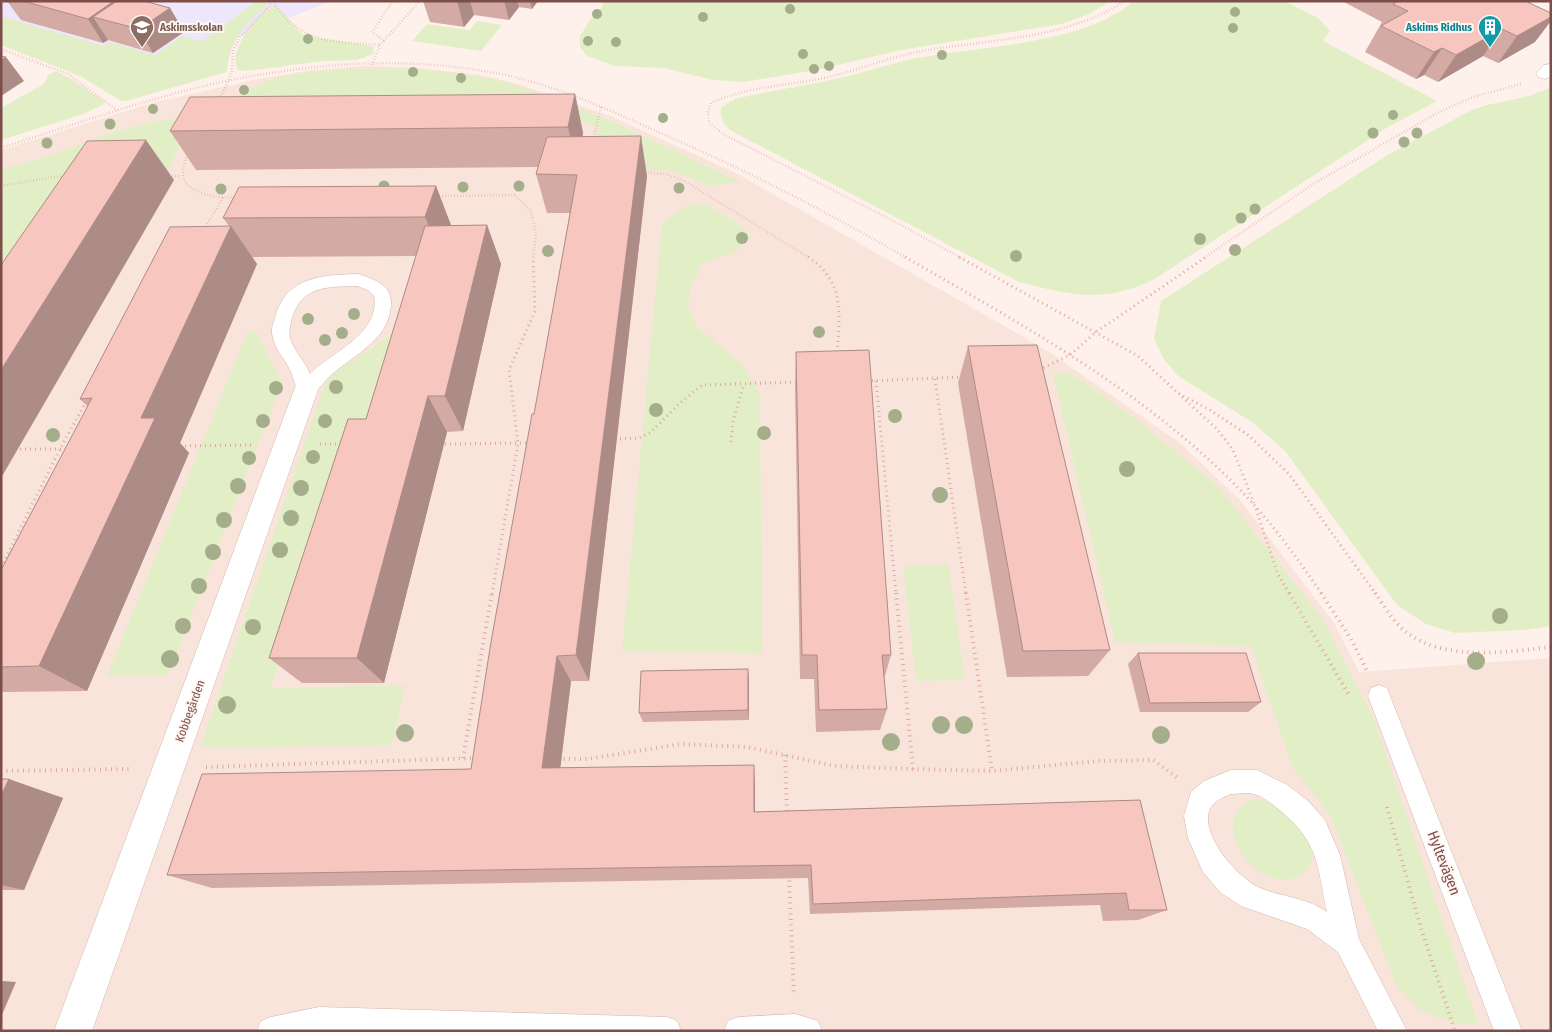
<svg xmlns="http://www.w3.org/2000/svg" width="1552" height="1032" font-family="'Fira Sans Condensed',sans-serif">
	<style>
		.residential { fill: #f9e4db }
		.education { fill: #eee6fb }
		.green { fill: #e2efc6 }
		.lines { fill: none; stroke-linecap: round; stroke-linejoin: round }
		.service-casing { stroke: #d5b7b0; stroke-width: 1 }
		.minor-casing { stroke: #d5b7b0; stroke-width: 1 }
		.path-far2 { stroke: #dda8a1; stroke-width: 2.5; stroke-dasharray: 0.5 2.5; stroke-linecap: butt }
		.path-far1 { stroke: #dda8a1; stroke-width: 3; stroke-dasharray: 1 4; stroke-linecap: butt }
		.path { stroke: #dda8a1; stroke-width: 4; stroke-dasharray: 1 4.5; stroke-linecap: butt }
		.service { fill: #fff; fill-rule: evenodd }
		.minor { fill: #fff; fill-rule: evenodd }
		.tree { fill: #a5ae8a }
		.wall { fill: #d4aaa4 }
		.shaded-wall { fill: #ad8b86 }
		.building { fill: #f7c6bf; stroke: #ad8b86 }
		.labels { text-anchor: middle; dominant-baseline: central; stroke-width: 4; stroke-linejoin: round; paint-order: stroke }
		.far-education-label { font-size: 11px; font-weight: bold; fill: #785e54; stroke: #fff7f3; text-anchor: start }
		.far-culture-label { font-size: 11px; font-weight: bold; fill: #0d838f; stroke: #fff7f3; text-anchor: end }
		.street-label { font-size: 12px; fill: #7d4e49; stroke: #fff7f3 }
		.near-street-label { font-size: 15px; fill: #7d4e49; stroke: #fff7f3 }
	</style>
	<rect width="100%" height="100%" fill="#fef1eb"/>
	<polygon class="residential" points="366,66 409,67 481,75 518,84 613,117 738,174 1048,351 1180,443 1240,500 1334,623 1359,672 1551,658 1551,1031 1,1031 1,150 155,102 254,80 311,70"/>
	<polygon class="education" points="1,1 333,1 146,72 1,24"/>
	<g class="green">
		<path d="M 257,1 L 268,1 C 265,8 258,13 252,19 C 237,34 228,50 227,72 L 126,101 L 120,100 L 80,76 L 1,45 L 1,16 L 103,46 L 110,42 L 155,55 L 182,36 L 202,41 Z"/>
		<polygon points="603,1 1111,1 1087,15 1061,24 901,50 816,70 743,82 713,80 664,68 615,66 587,56 580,47 580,36 590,20 602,7"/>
		<path d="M 1133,1 L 1285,1 L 1318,18 L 1330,31 L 1323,41 L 1437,101 L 1388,127 L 1153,280 C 1102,304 1071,295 1019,282 L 741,136 C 728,129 719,124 721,107 L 735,99 C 769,91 804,86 839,78 C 863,73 888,64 912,59 C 973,47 1089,44 1133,1 Z"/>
		<path d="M 275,5 L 300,33 L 312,37 L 366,45 L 374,47 L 373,54 L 357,60 L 323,61 L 246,71 L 238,70 C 226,51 258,13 275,5 Z"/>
		<polygon points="477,21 502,25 481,51 412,41 427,24 470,30"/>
		<path d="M 405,68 C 432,71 462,72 488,78 C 573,98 662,145 741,182 L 718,185 L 706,185 L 678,173 L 662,170 L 595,169 L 598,127 L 579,120 L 234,106 C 239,101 244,93 250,89 C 282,67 366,69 405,68 Z"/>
		<polygon points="56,71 71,79 104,101 104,104 83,114 1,140 1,108 44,84 48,75"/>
		<polygon points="1551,87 1551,626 1525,630 1455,633 1426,624 1397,605 1285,451 1253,423 1178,376 1163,358 1154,339 1161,301 1389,154 1472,110 1487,105 1529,96"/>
		<path d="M 193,116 L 168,171 L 98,171 L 1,321 L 1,168 C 41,162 76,144 114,132 C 140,124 166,119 193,116 Z"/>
		<polygon points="704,203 744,228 751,238 733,253 703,263 691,285 688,307 698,328 745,367 760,396 762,653 622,652 662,223 685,207"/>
		<polygon points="256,331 282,382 168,676 107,676 247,333"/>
		<polygon points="395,332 368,436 348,437 271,688 405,685 392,745 200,748 327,378"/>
		<polygon points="1066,372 1083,381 1137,420 1218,486 1322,618 1372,715 1478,1023 1454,1023 1421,1011 1396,985 1331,817 1292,766 1251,646 1115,642 1053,373"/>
		<polygon points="948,564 965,680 916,681 903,566"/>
		<path d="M 1256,799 L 1269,800 L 1283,805 L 1313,847 C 1314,857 1312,868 1303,874 C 1260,903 1199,816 1256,799 Z"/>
	</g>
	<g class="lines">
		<g class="service-casing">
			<g id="service">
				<path d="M 358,274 C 374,279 393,285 391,305 C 389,342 350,356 327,379 C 318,388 313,399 300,395 C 295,387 294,378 290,370 C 284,357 273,347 272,333 C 271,327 275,320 276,314 C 288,276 324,275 358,274 ZM 357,286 L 368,290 L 374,296 C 381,333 332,352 310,374 C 306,362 295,353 291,341 C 288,332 290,327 292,318 C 302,285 328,287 357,286 Z"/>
				<polygon points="1379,685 1387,688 1390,696 1522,1031 1494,1031 1368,696 1371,688"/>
				<path d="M 1231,770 L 1257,770 L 1265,774 L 1286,784 L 1308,801 L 1325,820 L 1340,855 L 1359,939 L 1407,1031 L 1378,1031 L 1338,952 L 1307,929 L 1241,906 L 1221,893 L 1203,872 L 1188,838 L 1184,816 L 1191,792 L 1204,781 ZM 1231,794 C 1238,794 1247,792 1254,794 C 1262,796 1271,803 1277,808 C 1319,841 1317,864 1327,912 C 1307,897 1278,897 1256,886 C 1236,875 1199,834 1210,809 C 1214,801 1223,797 1231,794 Z"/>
				<polygon points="319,1007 667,1017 677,1021 681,1031 257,1031 261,1021 271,1017"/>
				<polygon points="795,1014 818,1021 822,1031 724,1031 728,1021 738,1017"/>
			</g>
		</g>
		<g class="minor-casing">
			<g id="minor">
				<polygon points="1551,64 1551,77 1545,79 1538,77 1536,73 1544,65"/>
				<polygon points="306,380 315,383 318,390 92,1031 54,1031 294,390 297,383"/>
			</g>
		</g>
		<g class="path-far2">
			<path d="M 273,1 C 300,45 333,41 380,45"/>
			<polyline points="384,41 372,32 393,1"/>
			<polyline points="1,49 68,74 117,110"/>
			<polyline points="372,65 380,45 420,1"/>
			<polyline points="220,99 232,72 233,50 240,37 270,5 271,1"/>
			<polyline points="593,140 601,107"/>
			<path d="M 1,148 C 94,118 187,84 284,71 C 357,60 437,60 510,76 C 561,88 610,110 658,132 C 744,169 827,212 907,258"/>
			<path d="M 189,152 C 172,186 193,192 223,198"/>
			<polyline points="642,172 667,174 686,182 810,258"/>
			<polyline points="169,176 181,176"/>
			<polyline points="1,186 53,177 65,177"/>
			<polyline points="436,196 514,195 531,211 536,233 533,258"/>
			<polyline points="204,229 223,198 238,197"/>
			<path d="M 961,258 L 884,216 L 725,135 L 709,123 L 708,112 L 711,103 C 744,88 779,86 814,80 C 848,74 880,60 913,53 C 985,38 1062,42 1125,1"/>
			<polyline points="1204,258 1313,184 1439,112 1473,97 1521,84"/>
		</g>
		<g class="path-far1">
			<path d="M 808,257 C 845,281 840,314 837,353"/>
			<path d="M 905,257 C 1028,328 1160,400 1256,507 C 1280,534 1301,564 1322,594"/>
			<polyline points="959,257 1138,356 1178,393 1210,410 1248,435 1289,474 1376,594"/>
			<polyline points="1039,370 1070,355 1096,332 1206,257"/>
			<polyline points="935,379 966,594"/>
			<polyline points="867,381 964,377"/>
			<polyline points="876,381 896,594"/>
			<polyline points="1182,397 1217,429 1233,450 1254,503"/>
			<polyline points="615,439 639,438 650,433 680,403 702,385 799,382"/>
			<polyline points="731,442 733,421 744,384"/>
			<polyline points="320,444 343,444"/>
			<polyline points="440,444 528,443"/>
			<polyline points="180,446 253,445"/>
			<polyline points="15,449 68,449"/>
			<polyline points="1256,509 1278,575 1290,594"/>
			<polyline points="1,567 60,449 87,400"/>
			<polyline points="492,594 518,444 509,370 535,311 533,257"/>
		</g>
		<g class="path">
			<polyline points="896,593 913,769"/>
			<polyline points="966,593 992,771"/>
			<polyline points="1289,593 1349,695"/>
			<polyline points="1321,593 1351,639 1367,671"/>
			<path d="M 1375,593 C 1385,607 1394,624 1409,634 C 1445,661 1509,652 1551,647"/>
			<polyline points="785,755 787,814"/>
			<polyline points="463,758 492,593"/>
			<polyline points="558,759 587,759 681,744 747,747 835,766 913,769 992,771 1099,761 1153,760 1179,779"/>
			<polyline points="206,767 477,758"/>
			<polyline points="1,771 132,769"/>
			<polyline points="1387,807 1420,925 1455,1031"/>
			<polyline points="789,875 794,996"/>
		</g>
		<use href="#service" class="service"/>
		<use href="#minor" class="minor"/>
	</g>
	<g class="tree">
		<circle cx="790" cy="9" r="5"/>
		<circle cx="1235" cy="12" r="5"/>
		<circle cx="597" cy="14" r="5"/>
		<circle cx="703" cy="17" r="5"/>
		<circle cx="1233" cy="28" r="5"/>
		<circle cx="308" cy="39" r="5"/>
		<circle cx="588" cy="41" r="5"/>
		<circle cx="616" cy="42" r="5"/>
		<circle cx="803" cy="54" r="5"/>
		<circle cx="942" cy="55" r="5"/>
		<circle cx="829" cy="66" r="5"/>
		<circle cx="814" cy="69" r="5"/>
		<circle cx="413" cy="72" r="5"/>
		<circle cx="461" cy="78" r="5"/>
		<circle cx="244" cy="90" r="5"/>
		<circle cx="153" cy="109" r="5"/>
		<circle cx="1393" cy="115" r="5"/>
		<circle cx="663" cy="118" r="5"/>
		<circle cx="110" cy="124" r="5.5"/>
		<circle cx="1373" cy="133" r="5.5"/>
		<circle cx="1417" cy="133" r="5.5"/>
		<circle cx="1404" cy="142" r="5.5"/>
		<circle cx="47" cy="143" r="5.5"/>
		<circle cx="384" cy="186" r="5.5"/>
		<circle cx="519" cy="186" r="5.5"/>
		<circle cx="463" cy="187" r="5.5"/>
		<circle cx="679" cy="188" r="5.5"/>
		<circle cx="221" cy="189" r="5.5"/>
		<circle cx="1255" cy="209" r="5.5"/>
		<circle cx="1241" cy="218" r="5.5"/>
		<circle cx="742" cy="238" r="6"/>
		<circle cx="1200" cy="239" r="6"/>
		<circle cx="1235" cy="250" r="6"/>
		<circle cx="548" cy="251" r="6"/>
		<circle cx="1016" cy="256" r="6"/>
		<circle cx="354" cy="314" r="6"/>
		<circle cx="308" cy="319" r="6"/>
		<circle cx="819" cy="332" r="6"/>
		<circle cx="342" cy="333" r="6"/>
		<circle cx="325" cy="340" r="6"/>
		<circle cx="336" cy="387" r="7"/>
		<circle cx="276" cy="388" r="7"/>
		<circle cx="656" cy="410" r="7"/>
		<circle cx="895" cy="416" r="7"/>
		<circle cx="263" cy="421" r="7"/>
		<circle cx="325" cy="421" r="7"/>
		<circle cx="764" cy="433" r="7"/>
		<circle cx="53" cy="435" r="7"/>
		<circle cx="313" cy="457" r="7"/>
		<circle cx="249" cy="458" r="7"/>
		<circle cx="1127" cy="469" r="8"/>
		<circle cx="238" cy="486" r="8"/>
		<circle cx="301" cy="488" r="8"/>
		<circle cx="940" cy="495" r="8"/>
		<circle cx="291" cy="518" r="8"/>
		<circle cx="224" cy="520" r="8"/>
		<circle cx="280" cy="550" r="8"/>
		<circle cx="213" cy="552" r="8"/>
		<circle cx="199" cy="586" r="8"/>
		<circle cx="1500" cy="616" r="8"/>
		<circle cx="183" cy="626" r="8"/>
		<circle cx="253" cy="627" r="8"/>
		<circle cx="170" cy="659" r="9"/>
		<circle cx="1476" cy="661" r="9"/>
		<circle cx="227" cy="705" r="9"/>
		<circle cx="941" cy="725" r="9"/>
		<circle cx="964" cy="725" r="9"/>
		<circle cx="405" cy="733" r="9"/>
		<circle cx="1161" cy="735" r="9"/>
		<circle cx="891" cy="742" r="9"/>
	</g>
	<g class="wall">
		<polygon points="7,1 144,1 170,8 184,32 153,53 108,40 103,43 21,20"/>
		<polygon points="423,1 538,1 532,9 519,7 509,20 474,15 464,27 430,22"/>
		<polygon points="1342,1 1525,1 1535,42 1498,63 1483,56 1438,82 1424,75 1416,79 1365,52 1382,22"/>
		<polygon points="575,94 583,133 582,137 647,176 589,681 571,681 560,768 755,784 755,812 1140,800 1167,910 1138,920 1103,921 1100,905 810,914 808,878 212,888 167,875 471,769 570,213 547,213 536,174 538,167 196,170 170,131"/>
		<polygon points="436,186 451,226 487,225 501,264 463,431 447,432 384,683 302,683 269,658 366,419 416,256 252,257 257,264 180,443 189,453 87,691 4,692 1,691 1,570 88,407 80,399 229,226 223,218"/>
		<polygon points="968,346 1110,650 1088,676 1007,677 958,383"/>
		<polygon points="796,352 891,655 884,679 887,709 880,730 816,732 814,679 800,679 795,386"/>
		<polygon points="1138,653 1261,702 1248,712 1140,712 1128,664"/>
		<polygon points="749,680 749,720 643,722 639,713"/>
		<polygon points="1,779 63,798 24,890 1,890"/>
	</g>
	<g class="shaded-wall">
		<polygon points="114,1 119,1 93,17 108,40 103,43 88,19"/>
		<polygon points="457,1 470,1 474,15 464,27"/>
		<polygon points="504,1 517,1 519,7 509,20"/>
		<polygon points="530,1 538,1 532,9"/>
		<polygon points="170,8 184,32 153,53 139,29"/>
		<polygon points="1551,17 1551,21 1535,42 1498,63 1517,36"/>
		<polygon points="1502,29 1483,56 1438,82 1456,55"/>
		<polygon points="1442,48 1424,75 1416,79 1434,52"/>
		<polygon points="6,57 24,81 1,96 1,60"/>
		<polygon points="575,94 583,133 577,167 568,127"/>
		<polygon points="641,136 647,176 589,681 576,655"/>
		<polygon points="146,140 174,180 1,478 1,370"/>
		<polygon points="436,186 451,225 442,256 425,217"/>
		<polygon points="487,225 501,264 463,431 445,396"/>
		<polygon points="231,226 257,264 180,443 189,453 87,691 39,666 141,418"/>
		<polygon points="428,396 447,432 384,683 357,658"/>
		<polygon points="557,656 571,681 558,787 542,768"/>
		<polygon points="748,669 749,680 749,720 748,710"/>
		<polygon points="754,765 755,784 755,829 754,812"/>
		<polygon points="9,779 63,798 24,890 1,885 1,796"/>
		<polygon points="3,981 16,982 1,1017 1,985"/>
	</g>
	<g class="building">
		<polygon points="23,1 114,1 88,19"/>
		<polygon points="117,1 144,1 170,8 139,29 93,17"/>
		<polygon points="1398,1 1525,1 1551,13 1551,17 1517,36 1502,29 1456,55 1442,48 1434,52 1381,26 1408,11 1393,4"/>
		<polygon points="1,56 6,57 1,60"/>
		<polygon points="575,94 568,127 170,131 190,97"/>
		<polygon points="641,136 576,655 557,656 542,768 754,765 754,812 1140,800 1167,910 1129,910 1126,893 813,904 811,865 167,875 202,774 471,769 491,642 532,414 534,414 577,175 536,174 547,137"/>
		<polygon points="146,140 1,370 1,265 87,141"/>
		<polygon points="436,186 425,217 223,218 239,187"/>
		<polygon points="487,225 445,396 428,396 357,658 269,658 348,419 366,419 425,226"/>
		<polygon points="231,226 141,418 155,418 39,666 1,667 1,570 92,398 80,399 170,227"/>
		<polygon points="1037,345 1110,650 1023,651 968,346"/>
		<polygon points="869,350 891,655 882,655 887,709 819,710 817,655 802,655 796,352"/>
		<polygon points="1138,653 1246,653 1261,702 1150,703"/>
		<polygon points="748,669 748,710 639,713 641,671"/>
		<polygon points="1,779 9,779 1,796"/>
	</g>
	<defs>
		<g id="school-pin" transform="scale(1.25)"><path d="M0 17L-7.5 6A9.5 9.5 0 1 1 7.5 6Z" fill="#8d6e63" stroke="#fff7f3"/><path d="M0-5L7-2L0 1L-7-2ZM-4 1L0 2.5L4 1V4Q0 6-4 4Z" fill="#fff"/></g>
		<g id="building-pin" transform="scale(1.25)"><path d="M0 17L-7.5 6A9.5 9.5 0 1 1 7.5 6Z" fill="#0f9aa8" stroke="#fff7f3"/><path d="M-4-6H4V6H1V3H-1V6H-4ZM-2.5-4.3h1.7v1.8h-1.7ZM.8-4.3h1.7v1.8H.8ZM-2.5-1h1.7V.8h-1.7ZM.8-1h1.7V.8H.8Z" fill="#fff"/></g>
	</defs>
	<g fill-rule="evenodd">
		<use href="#school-pin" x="142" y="27"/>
		<use href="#building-pin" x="1490" y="27"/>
	</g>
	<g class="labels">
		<g class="far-education-label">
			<text x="160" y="27">Askimsskolan</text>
		</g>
		<g class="far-culture-label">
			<text x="1472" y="27">Askims Ridhus</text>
		</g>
		<g class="street-label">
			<text transform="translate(190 711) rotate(-70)">Kobbegården</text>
		</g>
		<g class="near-street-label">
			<text transform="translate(1444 863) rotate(69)">Hyltevägen</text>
		</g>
	</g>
	<rect width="1552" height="1032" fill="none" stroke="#7d4e49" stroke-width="5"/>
</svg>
